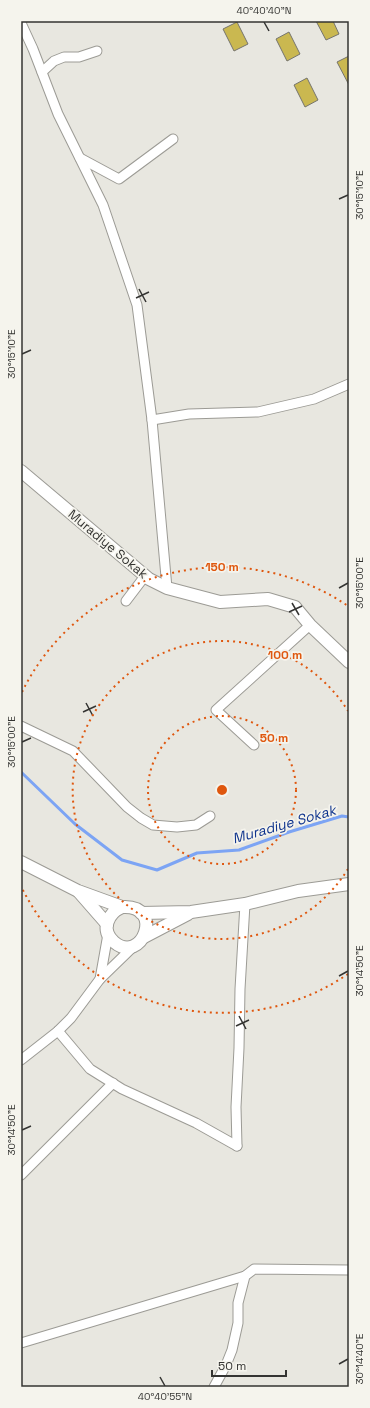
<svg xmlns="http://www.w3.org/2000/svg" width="370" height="1408" font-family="'Space Grotesk',sans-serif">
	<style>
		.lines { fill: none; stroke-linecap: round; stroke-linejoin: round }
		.stream { stroke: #7ca4f4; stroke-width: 3 }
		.building { fill: #cab850; stroke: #75746e }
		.street-casing { stroke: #9c9b95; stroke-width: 11 }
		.secondary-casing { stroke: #9c9b95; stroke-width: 14 }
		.street { stroke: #fff; stroke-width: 9 }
		.secondary { stroke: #fff; stroke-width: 12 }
		.ticks { fill: none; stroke: #343432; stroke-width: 1.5 }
		.ring { fill: none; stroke: #df570e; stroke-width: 2; stroke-dasharray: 2 4 }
		.labels { text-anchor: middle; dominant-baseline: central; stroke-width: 3.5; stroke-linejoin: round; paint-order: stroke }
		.street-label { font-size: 13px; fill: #343432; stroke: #f5f4ed }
		.water-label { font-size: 14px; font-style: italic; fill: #0e338d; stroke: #f5f4ed }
		.centre { fill: #df570e; stroke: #f5f4ed; stroke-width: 2 }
		.ring-label { font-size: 12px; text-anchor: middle; font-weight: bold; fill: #df570e; stroke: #f5f4ed; stroke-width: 3.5; stroke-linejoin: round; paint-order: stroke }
		.neatline { fill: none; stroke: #343432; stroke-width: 1.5 }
		.ticks-label { font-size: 10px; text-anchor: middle; fill: #343432 }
	</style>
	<rect width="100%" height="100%" fill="#e8e7e0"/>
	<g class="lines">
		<polyline class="stream" points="21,772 75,824 122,860 157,870 197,853 239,850 289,832 342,816 349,817"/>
	</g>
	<g class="building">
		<polygon points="316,21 333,21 339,34 326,40"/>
		<polygon points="237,22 248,44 234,51 223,29"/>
		<polygon points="289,32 300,54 287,61 276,39"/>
		<polygon points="349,56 349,85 337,62"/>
		<polygon points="307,78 318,100 305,107 294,85"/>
	</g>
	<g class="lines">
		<g class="street-casing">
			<g id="street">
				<polyline points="21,23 33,49 58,114 103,205 137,305 152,420 167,588"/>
				<polyline points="42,72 54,61 64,57 79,57 97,51"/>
				<polyline points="80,158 119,179 173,139"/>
				<polyline points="152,420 189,414 258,412 314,399 349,384"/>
				<polyline points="126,601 145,576"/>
				<polyline points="21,726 73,751 127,807 141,818 153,825 177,827 196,825 210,816"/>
				<polyline points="254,745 216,710 310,625"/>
				<polyline points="100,979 108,934"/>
				<polyline points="58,1031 90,1069 122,1089 196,1123 237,1146"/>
				<polyline points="21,1060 58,1031 71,1018 100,979 135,945"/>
				<polyline points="237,1146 236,1107 239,1048 240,989 245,904"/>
				<polyline points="21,1175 113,1083"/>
				<polyline points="21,1343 245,1276"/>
				<polyline points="214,1387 226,1365 232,1350 238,1323 238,1303 245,1276 254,1269 349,1270"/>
			</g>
		</g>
		<g class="secondary-casing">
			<g id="secondary">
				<polyline points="21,471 149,579 167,588 220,602 268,599 295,607 310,625 349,662"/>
				<path d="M 21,862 L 78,891 L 122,907 C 166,904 142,966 114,942 C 100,930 108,913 122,907"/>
				<polyline points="79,892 107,924"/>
				<polyline points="141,913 191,912 245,904 298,891 349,884"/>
				<polyline points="144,937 188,914"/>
			</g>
		</g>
		<use href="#street" class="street"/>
		<use href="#secondary" class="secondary"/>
	</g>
	<path class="ticks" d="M 264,22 L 269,31M 339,199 L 348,195M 139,289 L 146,302M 136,298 L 149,292M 22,354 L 31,350M 339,588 L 348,583M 292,603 L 299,615M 289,612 L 302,606M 86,703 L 93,716M 83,712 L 96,706M 22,742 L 31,738M 339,976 L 348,971M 239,1016 L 246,1029M 236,1026 L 249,1020M 22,1130 L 31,1126M 339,1364 L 348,1359M 160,1377 L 165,1386"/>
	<g class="ring">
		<circle cx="222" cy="790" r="74"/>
		<path d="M348 869A149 149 0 1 1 348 711"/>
		<path d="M348 974A223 223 0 0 1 22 888M22 692A223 223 0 0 1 348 606"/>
	</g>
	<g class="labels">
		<g class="street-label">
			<text transform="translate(108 544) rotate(40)">Muradiye Sokak</text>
		</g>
		<g class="water-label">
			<text transform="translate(284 824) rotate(-16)">Muradiye Sokak</text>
		</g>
	</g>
	<circle cx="222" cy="790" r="6" class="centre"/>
	<g class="ring-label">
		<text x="222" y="571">150 m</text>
		<text x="285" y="659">100 m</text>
		<text x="274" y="742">50 m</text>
	</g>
	<rect width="370" height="1408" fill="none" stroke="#f5f4ed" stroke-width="44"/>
	<path d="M212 1370v6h74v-6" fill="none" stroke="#343432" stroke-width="2"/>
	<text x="218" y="1370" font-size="12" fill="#343432" stroke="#f5f4ed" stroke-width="3" paint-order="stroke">50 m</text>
	<rect x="22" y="22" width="326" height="1364" class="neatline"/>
	<g class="ticks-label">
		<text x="264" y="14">40°40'40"N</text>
		<text transform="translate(359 195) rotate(-90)" y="4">30°15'10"E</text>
		<text transform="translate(11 354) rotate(-90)" y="4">30°15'10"E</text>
		<text transform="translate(359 583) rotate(-90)" y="4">30°15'00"E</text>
		<text transform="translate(11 742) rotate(-90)" y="4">30°15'00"E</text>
		<text transform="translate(359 971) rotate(-90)" y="4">30°14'50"E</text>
		<text transform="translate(11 1130) rotate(-90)" y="4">30°14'50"E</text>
		<text transform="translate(359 1359) rotate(-90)" y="4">30°14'40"E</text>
		<text x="165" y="1400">40°40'55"N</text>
	</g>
</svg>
